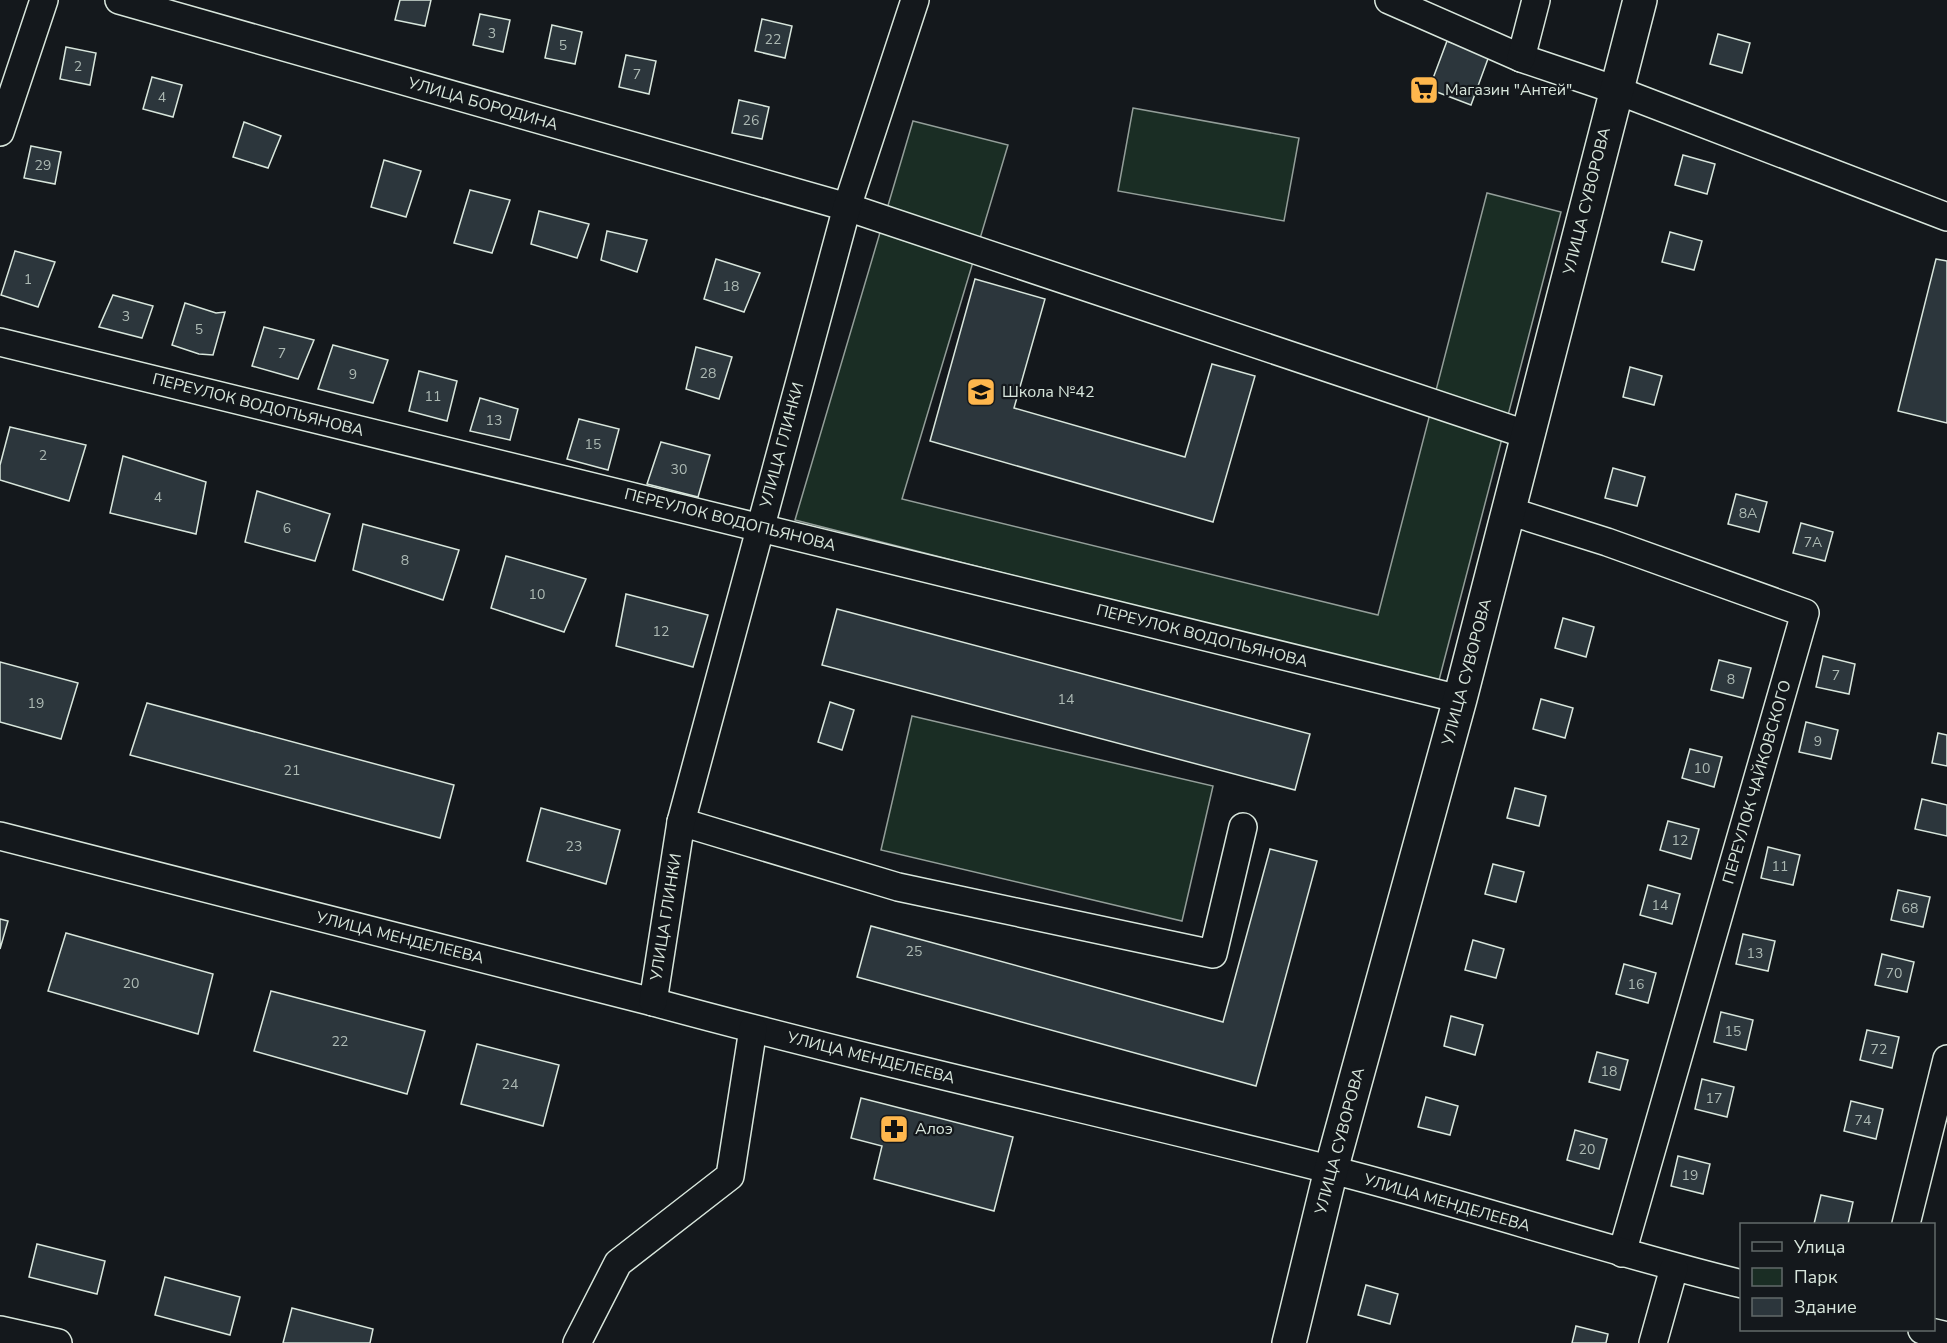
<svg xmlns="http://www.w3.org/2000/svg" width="1947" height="1343" font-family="'Nunito Sans',sans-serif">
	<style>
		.green { fill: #1a2d24; stroke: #939e99; stroke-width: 1.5 }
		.building { fill: #2c363c; stroke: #d8e6dc; stroke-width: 1.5 }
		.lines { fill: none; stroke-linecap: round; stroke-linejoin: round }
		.minor-casing { stroke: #d8e6dc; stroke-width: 30 }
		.tertiary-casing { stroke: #d8e6dc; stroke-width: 36 }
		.minor { stroke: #14181c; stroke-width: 27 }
		.tertiary { stroke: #14181c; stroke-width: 33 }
		.labels { text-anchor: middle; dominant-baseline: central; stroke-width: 4.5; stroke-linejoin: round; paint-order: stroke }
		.number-label { font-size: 14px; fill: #adbab4 }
		.poi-label { font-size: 16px; fill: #d8e6dc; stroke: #14181c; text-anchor: start }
		.street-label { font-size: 16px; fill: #d8e6dc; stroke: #14181c }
	</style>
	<rect width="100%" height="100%" fill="#14181c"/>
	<g class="green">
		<polygon points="1133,108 1299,138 1284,221 1118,191"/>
		<polygon points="913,121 1008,145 902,499 1378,615 1487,193 1561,212 1438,684 795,520"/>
		<polygon points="912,716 1213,786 1182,921 881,850"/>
	</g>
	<g class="building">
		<polygon points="400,0 431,0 425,26 395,20"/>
		<polygon points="480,14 510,20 503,52 473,45"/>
		<polygon points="762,19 792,26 785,58 755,51"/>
		<polygon points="552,25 582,32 575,64 545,58"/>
		<polygon points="1718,34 1750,43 1742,73 1710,64"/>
		<polygon points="1447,41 1489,56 1471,105 1429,89"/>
		<polygon points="66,47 96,53 90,85 60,79"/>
		<polygon points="626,55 656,61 649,94 619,87"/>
		<polygon points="152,77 182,85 173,117 143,109"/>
		<polygon points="739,100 769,107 762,139 732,133"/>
		<polygon points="244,122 281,136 268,168 233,157"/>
		<polygon points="31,146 61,152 55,184 24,178"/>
		<polygon points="1683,155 1715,164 1707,194 1675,185"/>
		<polygon points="384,160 421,171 406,217 371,207"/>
		<polygon points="470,190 510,200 492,253 454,243"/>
		<polygon points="539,211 589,224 577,258 531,244"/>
		<polygon points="607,231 647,240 637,272 601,260"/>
		<polygon points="1670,232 1702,241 1694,270 1662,262"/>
		<polygon points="15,251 55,262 38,307 1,295"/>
		<polygon points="716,259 760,273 744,312 704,299"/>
		<polygon points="1936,259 1947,261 1947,423 1898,411"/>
		<polygon points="975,279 1045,299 1014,408 1185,457 1212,364 1255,376 1213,522 930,441"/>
		<polygon points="113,295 153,306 142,338 99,327"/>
		<polygon points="185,303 216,313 225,312 213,355 199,354 172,345"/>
		<polygon points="264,327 314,340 298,379 252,366"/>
		<polygon points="333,345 388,360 373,403 318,389"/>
		<polygon points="696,347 732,357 719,399 686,389"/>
		<polygon points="1630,367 1662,376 1654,405 1623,397"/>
		<polygon points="419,371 457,381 447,421 409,411"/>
		<polygon points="480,398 518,409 510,440 470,431"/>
		<polygon points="579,419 619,429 608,470 567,459"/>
		<polygon points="10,427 86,445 69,501 0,480 0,465"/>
		<polygon points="661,442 710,455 698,497 647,484"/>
		<polygon points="123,456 206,482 196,534 110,513"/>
		<polygon points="1613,468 1645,477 1637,506 1605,498"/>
		<polygon points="257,491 330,514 315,561 245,542"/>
		<polygon points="1736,494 1767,502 1759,532 1728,524"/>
		<polygon points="1801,523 1833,532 1825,561 1793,553"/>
		<polygon points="363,524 459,550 443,600 353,570"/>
		<polygon points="506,556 586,579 564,632 491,608"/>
		<polygon points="626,594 708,615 693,667 616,646"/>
		<polygon points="837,609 1310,734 1295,790 822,665"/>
		<polygon points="1563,618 1594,627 1586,657 1555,648"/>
		<polygon points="1823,656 1855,664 1849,694 1816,687"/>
		<polygon points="1719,660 1751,668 1743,698 1711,690"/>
		<polygon points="0,662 78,683 61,739 0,722"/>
		<polygon points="1541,699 1573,708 1565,738 1533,729"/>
		<polygon points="830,702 854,710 842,750 818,742"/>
		<polygon points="147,703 454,785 440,838 130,755"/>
		<polygon points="1806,722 1838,730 1831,759 1799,752"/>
		<polygon points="1938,733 1947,735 1947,766 1932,763"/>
		<polygon points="1690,749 1722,757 1714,787 1682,778"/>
		<polygon points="1515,788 1546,796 1539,826 1507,818"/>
		<polygon points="1922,799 1947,805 1947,836 1915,829"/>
		<polygon points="541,808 620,830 606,884 527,861"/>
		<polygon points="1668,821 1699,829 1691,859 1660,850"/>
		<polygon points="1768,847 1800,855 1793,885 1761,878"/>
		<polygon points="1270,849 1317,861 1256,1086 857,977 871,926 1223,1022"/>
		<polygon points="1493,864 1524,872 1516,902 1485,894"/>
		<polygon points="1648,885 1680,894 1672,924 1640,915"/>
		<polygon points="1898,890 1930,897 1923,927 1891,920"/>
		<polygon points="0,919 8,921 0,949"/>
		<polygon points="66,933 213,974 198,1034 48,991"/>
		<polygon points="1743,934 1775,941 1768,971 1736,964"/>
		<polygon points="1473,940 1504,949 1496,978 1465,970"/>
		<polygon points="1882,954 1914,962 1907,992 1875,985"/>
		<polygon points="1624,964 1656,973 1648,1003 1616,994"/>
		<polygon points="271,991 425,1031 407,1094 254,1051"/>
		<polygon points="1721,1012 1753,1020 1746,1050 1714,1042"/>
		<polygon points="1451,1016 1483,1025 1475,1055 1444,1046"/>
		<polygon points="1867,1030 1899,1037 1892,1068 1860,1060"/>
		<polygon points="477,1044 559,1065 543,1126 461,1104"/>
		<polygon points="1597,1052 1628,1060 1620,1090 1589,1082"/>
		<polygon points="1702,1079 1734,1087 1727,1117 1695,1109"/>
		<polygon points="1426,1097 1458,1106 1450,1135 1418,1127"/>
		<polygon points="861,1098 1013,1137 994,1211 874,1179 882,1146 851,1138"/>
		<polygon points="1851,1101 1883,1109 1876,1139 1844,1131"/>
		<polygon points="1575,1130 1607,1139 1599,1169 1567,1160"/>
		<polygon points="1678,1156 1710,1164 1703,1194 1671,1186"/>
		<polygon points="1821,1195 1853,1202 1848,1224 1814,1224"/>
		<polygon points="37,1244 105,1261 97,1294 29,1277"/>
		<polygon points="165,1277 240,1297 230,1335 155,1315"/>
		<polygon points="1366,1285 1398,1294 1390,1324 1358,1315"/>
		<polygon points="292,1308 373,1329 370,1343 283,1343"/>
		<polygon points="1576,1326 1608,1334 1606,1343 1572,1343"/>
	</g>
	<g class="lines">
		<g class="minor-casing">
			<g id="minor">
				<polyline points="119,0 847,207 1528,435"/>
				<polyline points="1389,0 1521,58 1616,90 1947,217"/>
				<polyline points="1521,58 1536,0"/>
				<polyline points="0,132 44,0"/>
				<polyline points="0,342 1460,699"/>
				<polyline points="1509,511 1607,542 1805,613 1622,1253"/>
				<polyline points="681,822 898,887 1213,954 1243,827"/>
				<path d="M 0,836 L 653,1002 C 877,1063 1103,1112 1328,1169 C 1467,1204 1603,1250 1742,1284"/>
				<polyline points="653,1002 681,822 847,207 915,0"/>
				<polyline points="1906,1224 1947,1059"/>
				<polyline points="0,1330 58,1343"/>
				<polyline points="1922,1330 1947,1336"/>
				<polyline points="577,1343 618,1263 730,1176 753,1029"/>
				<polyline points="1653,1343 1674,1268"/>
			</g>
		</g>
		<g class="tertiary-casing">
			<polyline id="tertiary" points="1289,1343 1331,1170 1460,699 1640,0"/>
		</g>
		<use href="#minor" class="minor"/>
		<use href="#tertiary" class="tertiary"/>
	</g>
	<defs>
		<g id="supermarket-square" transform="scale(1.5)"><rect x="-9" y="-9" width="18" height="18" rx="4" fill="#ffb74d" stroke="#14181c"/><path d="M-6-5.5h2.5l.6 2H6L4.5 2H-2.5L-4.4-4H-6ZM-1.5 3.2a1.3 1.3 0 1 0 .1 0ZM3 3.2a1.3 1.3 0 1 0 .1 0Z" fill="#111"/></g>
		<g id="school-square" transform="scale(1.5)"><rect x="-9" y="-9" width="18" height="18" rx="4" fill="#ffb74d" stroke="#14181c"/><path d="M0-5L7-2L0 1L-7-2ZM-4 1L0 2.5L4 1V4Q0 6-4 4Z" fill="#111"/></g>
		<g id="pharmacy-square" transform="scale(1.5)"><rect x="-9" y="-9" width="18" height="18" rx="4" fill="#ffb74d" stroke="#14181c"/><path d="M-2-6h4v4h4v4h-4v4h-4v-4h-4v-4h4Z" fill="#111"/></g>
	</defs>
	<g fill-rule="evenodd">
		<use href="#supermarket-square" x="1424" y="90"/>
		<use href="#school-square" x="981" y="392"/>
		<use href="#pharmacy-square" x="894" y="1129"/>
	</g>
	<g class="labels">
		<g class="number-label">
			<text x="492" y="33">3</text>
			<text x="773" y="39">22</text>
			<text x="563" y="45">5</text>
			<text x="78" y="66">2</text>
			<text x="637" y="74">7</text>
			<text x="162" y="97">4</text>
			<text x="751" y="120">26</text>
			<text x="43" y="165">29</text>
			<text x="28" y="279">1</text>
			<text x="731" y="286">18</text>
			<text x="126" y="316">3</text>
			<text x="199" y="329">5</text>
			<text x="282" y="353">7</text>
			<text x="708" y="373">28</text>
			<text x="353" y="374">9</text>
			<text x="433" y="396">11</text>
			<text x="494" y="420">13</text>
			<text x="593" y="444">15</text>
			<text x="43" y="455">2</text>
			<text x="679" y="469">30</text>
			<text x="158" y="497">4</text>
			<text x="1748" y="513">8А</text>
			<text x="287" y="528">6</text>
			<text x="1813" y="542">7А</text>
			<text x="405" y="560">8</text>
			<text x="537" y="594">10</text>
			<text x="661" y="631">12</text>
			<text x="1836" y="675">7</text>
			<text x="1731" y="679">8</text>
			<text x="1066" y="699">14</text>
			<text x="36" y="703">19</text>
			<text x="1818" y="741">9</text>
			<text x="1702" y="768">10</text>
			<text x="292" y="770">21</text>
			<text x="1680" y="840">12</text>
			<text x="574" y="846">23</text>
			<text x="1780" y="866">11</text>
			<text x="1660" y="905">14</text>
			<text x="1910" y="908">68</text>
			<text x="914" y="951">25</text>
			<text x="1755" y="953">13</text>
			<text x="1894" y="973">70</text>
			<text x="131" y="983">20</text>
			<text x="1636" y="984">16</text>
			<text x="1733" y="1031">15</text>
			<text x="340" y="1041">22</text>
			<text x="1879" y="1049">72</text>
			<text x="1609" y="1071">18</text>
			<text x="510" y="1084">24</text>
			<text x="1714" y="1098">17</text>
			<text x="1863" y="1120">74</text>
			<text x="1587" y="1149">20</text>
			<text x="1690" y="1175">19</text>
		</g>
		<g class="poi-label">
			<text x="1445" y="90">Магазин "Антей"</text>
			<text x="1002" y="392">Школа №42</text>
			<text x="915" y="1129">Алоэ</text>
		</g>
		<g class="street-label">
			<text transform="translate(483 104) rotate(16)">УЛИЦА БОРОДИНА</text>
			<text transform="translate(1587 201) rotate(-76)">УЛИЦА СУВОРОВА</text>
			<text transform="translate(258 405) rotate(14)">ПЕРЕУЛОК ВОДОПЬЯНОВА</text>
			<text transform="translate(782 445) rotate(-75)">УЛИЦА ГЛИНКИ</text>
			<text transform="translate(730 520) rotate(14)">ПЕРЕУЛОК ВОДОПЬЯНОВА</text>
			<text transform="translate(1202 636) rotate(14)">ПЕРЕУЛОК ВОДОПЬЯНОВА</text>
			<text transform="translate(1467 672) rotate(-75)">УЛИЦА СУВОРОВА</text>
			<text transform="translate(1757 782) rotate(-74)">ПЕРЕУЛОК ЧАЙКОВСКОГО</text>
			<text transform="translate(666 917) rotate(-81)">УЛИЦА ГЛИНКИ</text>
			<text transform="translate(400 938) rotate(14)">УЛИЦА МЕНДЕЛЕЕВА</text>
			<text transform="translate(871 1058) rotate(14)">УЛИЦА МЕНДЕЛЕЕВА</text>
			<text transform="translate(1340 1141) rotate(-75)">УЛИЦА СУВОРОВА</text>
			<text transform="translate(1447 1203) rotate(16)">УЛИЦА МЕНДЕЛЕЕВА</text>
		</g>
	</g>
	<rect x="1740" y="1223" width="195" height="108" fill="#14181c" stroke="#626a69" stroke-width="1.5"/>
	<rect x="1752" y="1242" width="30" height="9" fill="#14181c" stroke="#626a69" stroke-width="1.5"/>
	<text x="1794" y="1253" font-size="18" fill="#d8e6dc">Улица</text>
	<rect x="1752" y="1268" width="30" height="18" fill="#1a2d24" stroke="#626a69" stroke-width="1.5"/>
	<text x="1794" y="1283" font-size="18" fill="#d8e6dc">Парк</text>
	<rect x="1752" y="1298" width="30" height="18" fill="#2c363c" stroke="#626a69" stroke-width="1.5"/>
	<text x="1794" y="1313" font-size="18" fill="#d8e6dc">Здание</text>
</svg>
